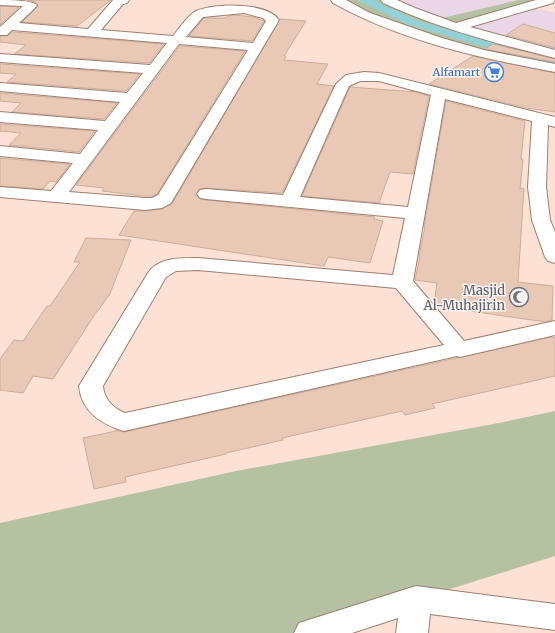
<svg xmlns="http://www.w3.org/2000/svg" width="555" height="633" font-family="Merriweather,serif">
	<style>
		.commercial { fill: #ead6e6 }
		.green { fill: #b5c2a2 }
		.water { fill: #92d2d6 }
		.building { fill: #e9c9b6; stroke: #ccae9b }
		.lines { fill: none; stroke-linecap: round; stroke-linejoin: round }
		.minor-casing { stroke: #9e7f70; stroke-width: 2 }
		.minor { fill: #fff; fill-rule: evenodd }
		.labels { text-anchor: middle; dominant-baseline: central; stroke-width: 3; stroke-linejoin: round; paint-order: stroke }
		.far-shop-label { font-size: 11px; fill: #366cbe; stroke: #faf3ef; text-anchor: end }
		.worship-label { font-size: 13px; fill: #5b616d; stroke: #faf3ef; text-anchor: end }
	</style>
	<rect width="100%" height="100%" fill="#fde1d4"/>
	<g class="commercial">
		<polygon points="388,0 512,0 514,1 438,19"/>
		<polygon points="529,6 555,13 555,54 456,27"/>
	</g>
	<g class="green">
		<polygon points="337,0 387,0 438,19 518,0 549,0 457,27 555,54 555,68 414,33"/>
		<polygon points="555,411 555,556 310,633 0,633 0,523 236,471 499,423"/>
	</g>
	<polygon class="water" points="357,0 373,0 421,22 518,49 555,58 555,65 513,55 409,25"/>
	<g class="building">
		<polygon points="27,0 111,0 77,26 22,22 38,6 35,2"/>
		<polygon points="0,6 19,7 0,25"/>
		<polygon points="235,15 253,17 264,21 252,41 189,36 204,18 226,18 228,16"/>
		<polygon points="280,19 306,21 284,56 286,56 284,60 328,64 317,84 334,86 282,193 206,188 199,189 196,195 200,199 206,200 375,217 374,219 383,221 370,263 328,257 324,266 119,235 134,211 145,211 162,209 172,204"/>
		<polygon points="523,24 555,33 555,48 506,35"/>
		<polygon points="13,32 164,44 149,63 14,54 26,45 0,42 0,36 7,36"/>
		<polygon points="493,44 555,59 555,62 485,49"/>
		<polygon points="180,46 245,51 157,194 152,196 143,196 102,191 104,188 76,185"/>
		<polygon points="473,56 555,73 555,112 526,108 429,84"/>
		<polygon points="0,64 1,64 140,74 126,91 7,82 16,74 0,73"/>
		<polygon points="350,87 416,92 429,96 413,174 390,172 379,203 302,196"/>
		<polygon points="0,93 117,103 104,119 12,112 21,103 0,101"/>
		<polygon points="446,101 525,121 521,159 523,160 520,189 524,188 518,282 553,286 552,320 545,322 436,306 434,303 437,283 415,280 420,256 419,256 425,227 424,227"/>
		<polygon points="0,124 95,131 79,152 9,145 21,133 0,131"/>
		<polygon points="0,158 70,164 56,182 50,181 43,189 0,186"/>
		<polygon points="86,238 131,240 109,296 108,296 98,311 97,311 53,379 33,376 23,393 0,390 0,359 14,340 23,341 47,306 50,306 80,262 74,262"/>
		<polygon points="551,337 555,338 555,376 432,404 435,408 405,415 402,411 282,438 283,440 226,453 226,454 125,477 126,482 94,489 83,438 116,431 116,430 124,432"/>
	</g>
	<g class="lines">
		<g class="minor-casing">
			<g id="minor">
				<path d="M 0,0 C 11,0 30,0 37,5 L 35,8 L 19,23 L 88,29 L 113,0 L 129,0 L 127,3 L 123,4 L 101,30 L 173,36 C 178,30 189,14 196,11 C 215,3 267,2 279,20 L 171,203 L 162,208 L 145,210 L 0,197 L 0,187 L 51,191 L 73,163 L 0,156 L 0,146 L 80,154 L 98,130 L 0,122 L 0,112 L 105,121 L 120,102 L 0,91 L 0,83 L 127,93 L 143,73 L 0,62 L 0,54 L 150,65 L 167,43 L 12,30 L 7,35 L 0,35 L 0,27 L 23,6 L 0,5 ZM 244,13 L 263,18 L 266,21 L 253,43 L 186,37 L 203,17 ZM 179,44 L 248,50 L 158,195 L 152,198 L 145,198 L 69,192 Z"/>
				<path d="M 331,0 L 346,0 L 370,13 L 442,38 L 484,50 L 555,64 L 555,72 C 479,58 401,41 333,3 Z"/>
				<path d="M 381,0 L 397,0 L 415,8 L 456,23 L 536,0 L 555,0 L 553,3 L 470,27 L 555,50 L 555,58 C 497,44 438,28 383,3 Z"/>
				<path d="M 364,72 L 379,73 L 555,117 L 555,127 L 548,125 L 546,187 L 550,220 L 555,232 L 555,263 L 548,261 L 545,257 L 532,220 L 528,187 L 532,121 L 445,99 L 413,281 L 464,341 L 555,321 L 555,335 L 460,357 L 457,356 L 124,431 C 102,425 81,411 79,386 L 148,273 C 159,257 181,258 198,258 L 393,275 L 405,218 L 206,199 L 200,198 L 197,194 L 200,190 L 206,189 L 283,195 L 336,84 L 346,75 ZM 360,81 L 379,81 L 431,95 L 408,207 L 300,197 L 349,86 ZM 198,270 L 396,288 L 444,345 L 125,413 C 113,408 104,399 103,386 L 166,277 L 176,271 Z"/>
				<polygon points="416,586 555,604 555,630 430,614 428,633 396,633 398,618 352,633 294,633 299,623"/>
			</g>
		</g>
		<use href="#minor" class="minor"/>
	</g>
	<defs>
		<g id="supermarket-ring" transform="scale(1)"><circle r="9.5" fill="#faf3ef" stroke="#3f7fe0" stroke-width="1.5"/><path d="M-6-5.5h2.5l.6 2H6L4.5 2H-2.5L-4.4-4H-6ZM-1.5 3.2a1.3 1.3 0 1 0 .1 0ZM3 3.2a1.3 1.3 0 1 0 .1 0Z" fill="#3f7fe0"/></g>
		<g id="mosque-ring" transform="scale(1)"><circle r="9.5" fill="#faf3ef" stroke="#6b7280" stroke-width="1.5"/><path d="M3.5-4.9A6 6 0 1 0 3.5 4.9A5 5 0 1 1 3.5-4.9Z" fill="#6b7280"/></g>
	</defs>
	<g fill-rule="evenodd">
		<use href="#supermarket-ring" x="494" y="72"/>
		<use href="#mosque-ring" x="519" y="297"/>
	</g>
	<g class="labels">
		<g class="far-shop-label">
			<text x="480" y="72">Alfamart</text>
		</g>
		<g class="worship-label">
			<text x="505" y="290">Masjid<tspan x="505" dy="15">Al-Muhajirin</tspan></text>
		</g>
	</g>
</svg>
